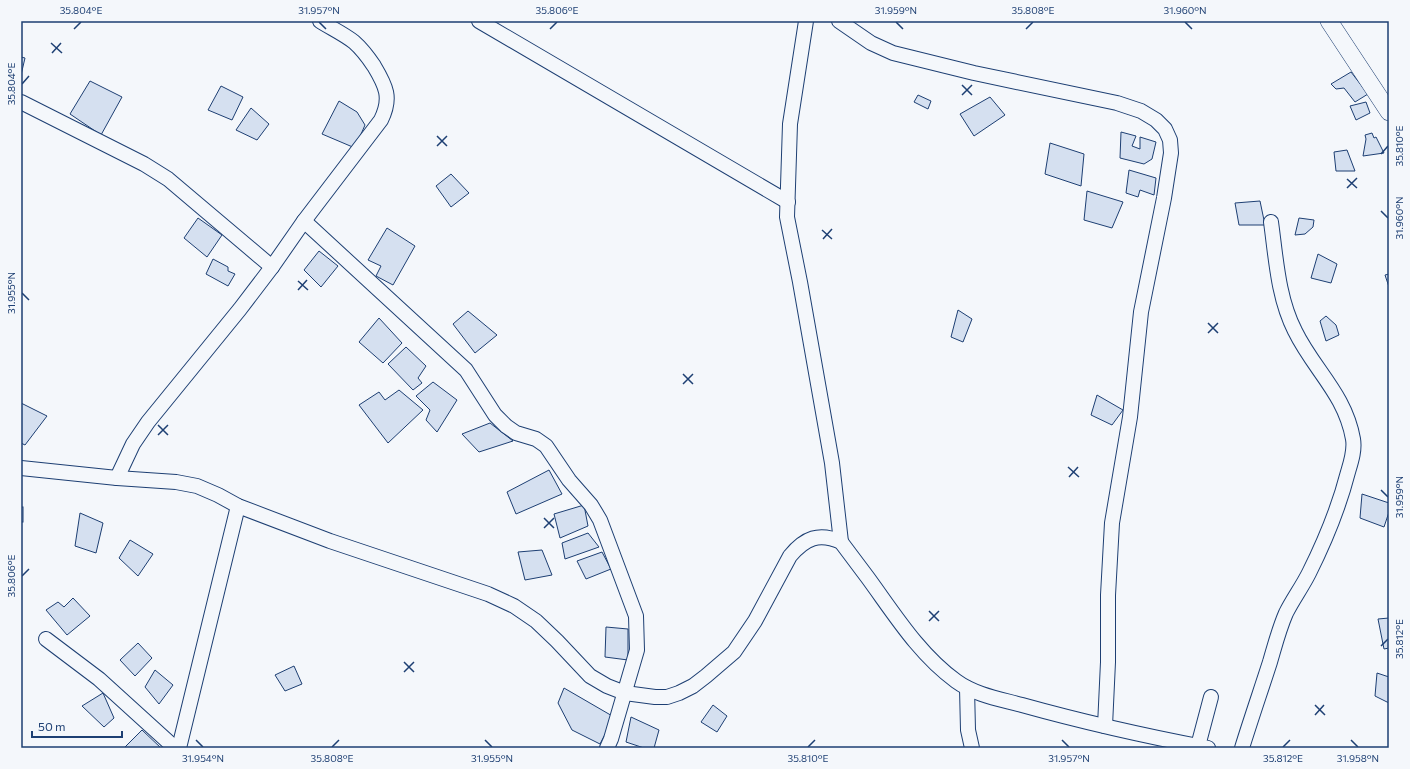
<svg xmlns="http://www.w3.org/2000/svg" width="1410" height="769" font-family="Commissioner,sans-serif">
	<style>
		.building { fill: #d5e0f0; stroke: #1d3f73 }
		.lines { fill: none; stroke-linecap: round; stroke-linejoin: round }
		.minor-casing { stroke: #1d3f73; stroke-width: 16 }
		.major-casing { stroke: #1d3f73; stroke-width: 18 }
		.minor { stroke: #f4f7fb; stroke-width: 14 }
		.major { stroke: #f4f7fb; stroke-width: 17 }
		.ticks { fill: none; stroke: #1d3f73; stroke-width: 1.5 }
		.neatline { fill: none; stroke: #1d3f73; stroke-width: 1.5 }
		.ticks-label { font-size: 10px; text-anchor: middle; fill: #1d3f73 }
	</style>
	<rect width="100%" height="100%" fill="#f4f7fb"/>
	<g class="building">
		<polygon points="21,57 25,58 21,75"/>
		<polygon points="1351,72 1368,94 1355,102 1344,88 1336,89 1331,84"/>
		<polygon points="90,81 122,97 101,135 70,114"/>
		<polygon points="221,86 243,97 232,120 208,110"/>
		<polygon points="918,95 931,101 928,109 914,102"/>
		<polygon points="990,97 1005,115 974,136 960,114"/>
		<polygon points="339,101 357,112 365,125 355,148 322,134"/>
		<polygon points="1366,102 1370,113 1356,120 1350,106"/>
		<polygon points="251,108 269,124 257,140 236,130"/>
		<polygon points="1121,132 1136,136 1132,146 1140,149 1140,137 1156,142 1152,159 1144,164 1120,158"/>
		<polygon points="1372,133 1374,138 1376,137 1384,153 1363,156 1366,139 1365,135"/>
		<polygon points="1050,143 1084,154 1081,186 1045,174"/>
		<polygon points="1347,150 1355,171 1336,171 1334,152"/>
		<polygon points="1129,170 1156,178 1154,195 1140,190 1138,197 1126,193"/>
		<polygon points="451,174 469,193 451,207 436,186"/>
		<polygon points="1087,191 1123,202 1112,228 1084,220"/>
		<polygon points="1260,201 1265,225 1239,225 1235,203"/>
		<polygon points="198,218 222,235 207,257 184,238"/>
		<polygon points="1299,218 1314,220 1313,227 1305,234 1295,235"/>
		<polygon points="387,228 415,246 393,285 376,276 381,266 368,260"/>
		<polygon points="319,251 338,266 321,287 304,270"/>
		<polygon points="1318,254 1337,264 1331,283 1311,278"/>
		<polygon points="213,259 228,267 228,271 235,274 228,286 206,274"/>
		<polygon points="1389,274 1389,287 1385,275"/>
		<polygon points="958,310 972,319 963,342 951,337"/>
		<polygon points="468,311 497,335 475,353 453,324"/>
		<polygon points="1326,316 1336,325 1339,335 1326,341 1320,321"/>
		<polygon points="379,318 402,343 383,363 359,342"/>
		<polygon points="406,347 426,366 418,378 422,383 413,390 388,364"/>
		<polygon points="433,382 457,400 437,432 426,420 430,410 416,396"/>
		<polygon points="399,390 423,410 388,443 359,405 379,392 385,400"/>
		<polygon points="1097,395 1123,410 1112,425 1091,415"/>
		<polygon points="21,403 47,416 25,445 21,443"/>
		<polygon points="490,423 513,441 479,452 462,434"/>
		<polygon points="549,470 562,494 516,514 507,492"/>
		<polygon points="1362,494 1389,503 1389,512 1384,527 1360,518"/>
		<polygon points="584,505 588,526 560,538 554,514"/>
		<rect x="21" y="507" width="2" height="15"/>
		<polygon points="80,513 103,523 96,553 75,546"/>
		<polygon points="588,533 599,547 565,559 562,543"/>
		<polygon points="130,540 153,554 138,576 119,558"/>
		<polygon points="542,550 552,575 525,580 518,552"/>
		<polygon points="602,552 611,569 586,579 577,561"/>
		<polygon points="73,598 90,616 67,635 46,610 58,602 64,607"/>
		<polygon points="1389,618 1389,648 1384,649 1378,619"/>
		<polygon points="606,627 628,629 628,660 605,657"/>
		<polygon points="138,643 152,658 135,676 120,660"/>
		<polygon points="294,666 302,684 285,691 275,675"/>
		<polygon points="155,670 173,685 159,704 145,687"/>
		<polygon points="1377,673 1389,677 1389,703 1375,696"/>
		<polygon points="564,688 614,717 600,744 572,730 558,703"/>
		<polygon points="103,693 114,718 104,727 82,706"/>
		<polygon points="713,705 727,716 717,732 701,722"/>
		<polygon points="631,717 659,730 654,748 644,748 626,742"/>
		<polygon points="142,730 161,748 127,748 125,747"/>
	</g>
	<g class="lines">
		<g class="minor-casing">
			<g id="minor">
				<polyline points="479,21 788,202"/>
				<polyline points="806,21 790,124 787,217 800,282 832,463 841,542"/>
				<polyline points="839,21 871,43 893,53 974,73 1117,103 1141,111 1156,120 1165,129 1170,140 1171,153 1164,198 1141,312 1130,417 1112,523 1108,595 1108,662 1105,726"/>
				<polyline points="21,102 144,164 168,179 272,267"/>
				<polyline points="304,221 466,370 495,415 506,426 516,433 536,439 546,446 569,480 591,505 600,520 636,616 637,650 611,739 607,748"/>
				<path d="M 21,468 L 117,478 L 176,482 L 197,486 L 218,495 L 238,506 L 330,541 L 488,594 L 514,606 L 536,621 L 557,641 L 590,676 L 607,686 L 625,693 L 655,697 L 667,697 L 679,693 L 693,686 L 706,676 L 734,652 L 755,621 L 790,556 C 805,538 819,532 841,542 C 850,554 859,566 868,578 C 895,615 919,654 956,681 C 975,695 1000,699 1022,705 C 1083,722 1145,736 1208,748"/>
				<path d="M 117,478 L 133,444 L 148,422 L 240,309 L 272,267 L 304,221 L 381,120 C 392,98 386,86 374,66 C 368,57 362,49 354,42 C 344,34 331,28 320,21"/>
				<polyline points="46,639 99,679 175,748"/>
				<polyline points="967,688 968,730 972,748"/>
				<polyline points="1198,746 1211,697"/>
				<polyline points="179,748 238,506"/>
				<path d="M 1242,748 C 1251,719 1261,690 1270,662 C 1275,645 1279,629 1286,613 C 1293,599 1302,587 1309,573 C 1325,541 1339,507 1348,472 C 1351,462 1355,450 1353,439 C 1345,394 1314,370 1295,331 C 1278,298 1276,258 1271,222"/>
			</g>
		</g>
		<g class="major-casing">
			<polyline id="major" points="1329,21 1389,112"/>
		</g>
		<use href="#minor" class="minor"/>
		<use href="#major" class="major"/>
	</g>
	<path class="ticks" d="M 319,22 L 326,29M 896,22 L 903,29M 1185,22 L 1192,29M 74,29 L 81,22M 550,29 L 557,22M 1026,29 L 1033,22M 51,43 L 62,53M 52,53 L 61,43M 22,84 L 29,76M 962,85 L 972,95M 962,95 L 972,85M 437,136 L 447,146M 437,146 L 447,136M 1381,154 L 1388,146M 1347,179 L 1357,188M 1347,188 L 1357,178M 1381,211 L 1388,218M 822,230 L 832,239M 823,239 L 832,229M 298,281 L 308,290M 298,290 L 307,280M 22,293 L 29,300M 1208,323 L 1218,333M 1208,333 L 1218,323M 683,374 L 693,384M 683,384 L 693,374M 158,425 L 168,435M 158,435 L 168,425M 1068,467 L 1079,477M 1069,477 L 1078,467M 1381,490 L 1388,497M 544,518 L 554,528M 544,528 L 554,518M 22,576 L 29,569M 929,611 L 939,621M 929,621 L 939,611M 1381,646 L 1388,639M 404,662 L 414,672M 404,672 L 414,662M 1315,705 L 1325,715M 1315,715 L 1324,705M 196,740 L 203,747M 485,740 L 492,747M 1062,740 L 1069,747M 1351,740 L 1358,747M 332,747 L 339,740M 808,747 L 815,740M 1283,747 L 1290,740"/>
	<rect width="1410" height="769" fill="none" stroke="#f4f7fb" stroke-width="44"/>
	<path d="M32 731v6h90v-6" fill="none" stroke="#1d3f73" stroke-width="2"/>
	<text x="38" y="731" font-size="12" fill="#1d3f73" stroke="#f4f7fb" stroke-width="3" paint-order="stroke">50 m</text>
	<rect x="22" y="22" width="1366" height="725" class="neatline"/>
	<g class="ticks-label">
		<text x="81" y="14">35.804°E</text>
		<text x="319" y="14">31.957°N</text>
		<text x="557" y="14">35.806°E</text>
		<text x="896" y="14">31.959°N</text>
		<text x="1033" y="14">35.808°E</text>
		<text x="1185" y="14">31.960°N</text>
		<text transform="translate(11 84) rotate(-90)" y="4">35.804°E</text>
		<text transform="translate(1399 146) rotate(-90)" y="4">35.810°E</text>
		<text transform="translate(1399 218) rotate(-90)" y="4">31.960°N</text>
		<text transform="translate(11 293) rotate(-90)" y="4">31.955°N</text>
		<text transform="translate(1399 497) rotate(-90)" y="4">31.959°N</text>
		<text transform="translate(11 576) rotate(-90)" y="4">35.806°E</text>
		<text transform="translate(1399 639) rotate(-90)" y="4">35.812°E</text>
		<text x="203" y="762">31.954°N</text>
		<text x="332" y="762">35.808°E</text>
		<text x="492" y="762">31.955°N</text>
		<text x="808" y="762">35.810°E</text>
		<text x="1069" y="762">31.957°N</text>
		<text x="1283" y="762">35.812°E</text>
		<text x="1358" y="762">31.958°N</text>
	</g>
</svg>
